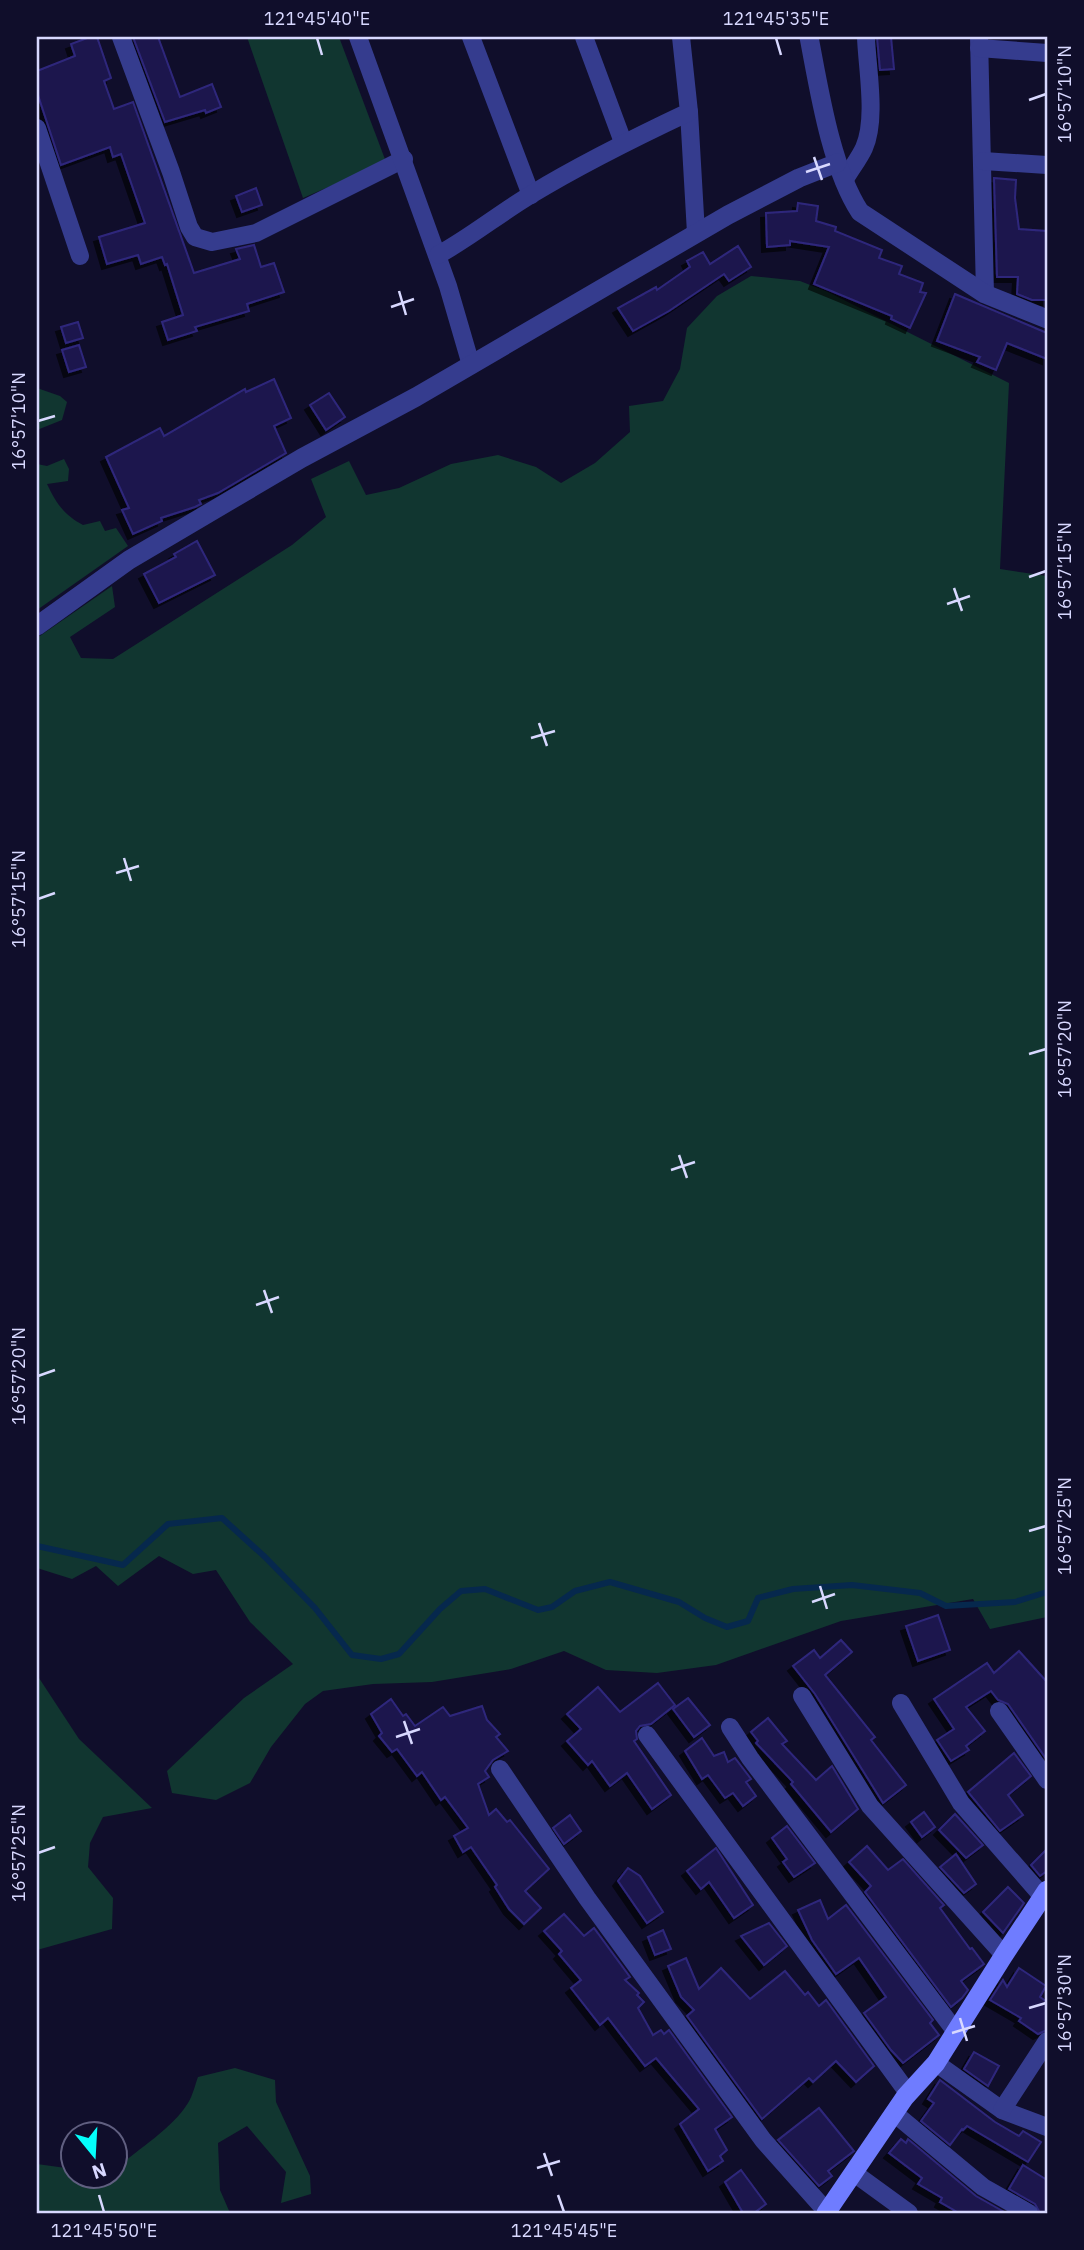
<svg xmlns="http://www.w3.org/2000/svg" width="1084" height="2250" font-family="'IBM Plex Sans',sans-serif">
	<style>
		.green { fill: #113630 }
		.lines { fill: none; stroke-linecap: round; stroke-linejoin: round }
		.stream { stroke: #06284d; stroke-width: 6 }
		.building { fill: #1d184e; stroke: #2f287c; stroke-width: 2; filter: url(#shadow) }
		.minor { stroke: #353c8e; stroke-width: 18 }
		.tertiary { stroke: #353c8e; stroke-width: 19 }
		.secondary { stroke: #6f7cff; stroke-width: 19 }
		.ticks { fill: none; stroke: #d8d8ff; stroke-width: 2.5 }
		.neatline { fill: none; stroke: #d8d8ff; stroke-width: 2.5 }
		.ticks-label { font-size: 18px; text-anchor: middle; fill: #d8d8ff }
	</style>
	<defs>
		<filter id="shadow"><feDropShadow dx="-5" dy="5" stdDeviation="0" flood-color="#0009"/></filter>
	</defs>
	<rect width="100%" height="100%" fill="#100e2b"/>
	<g class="green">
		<polygon points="247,37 339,37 386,162 303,198"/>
		<polygon points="751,276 800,281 828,292 1009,383 1000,569 1047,576 1047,1617 990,1629 973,1599 841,1621 716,1665 657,1673 606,1670 564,1651 511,1669 432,1682 373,1684 323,1691 305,1704 271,1747 250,1783 216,1800 172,1793 167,1771 244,1698 293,1664 250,1622 216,1570 193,1574 159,1556 118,1586 96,1566 72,1579 37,1568 37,638 112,586 115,607 70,637 81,658 113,659 292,545 326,517 311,479 349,461 366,495 399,488 451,464 498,455 536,467 561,483 595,463 630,432 629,406 663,401 680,369 687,328 717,296"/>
		<polygon points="37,388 60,396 67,402 62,420 37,430"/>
		<path d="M 64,459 L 69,469 L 68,481 L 47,484 C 56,503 64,515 83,525 L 100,521 L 105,531 L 116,528 L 128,546 L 37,610 L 37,464 L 47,466 Z"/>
		<polygon points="37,1675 79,1739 152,1808 103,1817 90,1843 88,1867 113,1898 112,1929 37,1950"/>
		<path d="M 235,2068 L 275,2080 L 276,2102 L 310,2176 L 311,2194 L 281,2203 L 286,2172 L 247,2126 L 218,2143 L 220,2190 L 230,2213 L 37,2213 L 37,2164 L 73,2169 L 74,2176 L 116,2176 L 116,2169 C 139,2148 172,2129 188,2103 C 193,2095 195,2085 198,2077 Z"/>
	</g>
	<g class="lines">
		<polyline class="stream" points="37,1546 123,1565 168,1524 222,1518 265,1557 315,1608 352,1655 381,1659 399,1654 440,1609 461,1591 485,1589 538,1610 552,1607 575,1591 610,1582 679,1602 705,1618 727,1627 748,1621 758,1598 793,1589 852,1585 920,1593 946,1606 1015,1602 1047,1592"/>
	</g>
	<g class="building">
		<polygon points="90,37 97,37 111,78 104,81 114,109 133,102 194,273 240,259 236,249 254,245 261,267 274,263 284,292 247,304 249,311 195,327 197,331 168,340 162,322 183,315 167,264 165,265 162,257 141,264 138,255 107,264 99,237 145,223 121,154 113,157 110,147 61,165 37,92 37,71 75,56 71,44"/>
		<polygon points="133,37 158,37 180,97 212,84 221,107 206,113 205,110 165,122"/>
		<polygon points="877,37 891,37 894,69 880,70"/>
		<polygon points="994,178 1016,180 1015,198 1019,229 1047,231 1047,300 1032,300 1017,294 1018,277 997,277"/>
		<polygon points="256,188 262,205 242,212 236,196"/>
		<polygon points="798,203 818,206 816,221 836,227 835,231 882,250 879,258 902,266 899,274 923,283 920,292 926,293 910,328 891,319 892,316 814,284 829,247 790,241 790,245 767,247 766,213 797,211"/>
		<polygon points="738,246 751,267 729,281 724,274 669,311 633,331 618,308 656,287 657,290 690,267 687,261 703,252 710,264"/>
		<polygon points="955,294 1047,333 1047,359 1007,343 996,370 977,362 980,357 937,341"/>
		<polygon points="78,322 83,338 66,343 61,327"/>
		<polygon points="79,345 86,367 69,372 62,350"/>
		<polygon points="274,379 291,418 274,426 286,453 218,493 199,500 201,504 195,507 161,518 162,521 133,534 122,510 129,508 106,457 160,428 164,436 245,389 246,392"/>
		<polygon points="329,393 345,417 326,430 310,405"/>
		<polygon points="197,541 215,575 159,603 144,574 176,557 174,554"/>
		<polygon points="938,1615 950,1650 918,1661 906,1626"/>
		<polygon points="841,1640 852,1652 825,1675 875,1737 871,1740 906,1785 883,1803 815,1694 793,1666 814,1650 820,1658"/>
		<polygon points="1019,1651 1047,1682 1047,1760 1008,1704 998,1700 991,1691 966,1707 985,1731 966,1746 969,1750 951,1761 937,1740 954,1729 934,1699 987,1663 994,1673"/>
		<polygon points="658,1683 675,1705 651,1724 640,1726 636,1731 637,1739 634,1741 671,1795 652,1809 627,1773 610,1786 592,1761 588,1765 567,1741 581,1729 567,1714 598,1687 620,1712"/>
		<polygon points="688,1698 710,1725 694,1737 673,1709"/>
		<polygon points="391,1699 403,1716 406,1714 415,1726 443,1707 450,1716 482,1706 487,1720 500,1734 496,1737 508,1751 493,1760 485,1771 489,1777 478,1784 489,1815 496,1809 507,1822 510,1820 549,1869 525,1891 541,1908 524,1924 509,1909 495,1887 497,1885 471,1847 463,1852 454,1836 468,1828 445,1797 441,1800 422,1772 417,1776 397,1749 392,1752 379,1736 382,1733 371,1714"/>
		<polygon points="768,1718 787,1741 782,1744 816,1780 832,1766 858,1809 831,1832 791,1784 793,1782 756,1743 758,1741 751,1732"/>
		<polygon points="702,1738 714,1756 724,1752 728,1762 735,1758 751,1779 746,1782 756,1796 743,1806 733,1793 725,1798 708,1775 702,1779 685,1751"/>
		<polygon points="1014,1753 1031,1776 1008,1795 1023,1815 1000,1831 968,1792"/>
		<polygon points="924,1812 935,1827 922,1837 911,1822"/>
		<polygon points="955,1814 983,1845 966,1858 939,1830"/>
		<polygon points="570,1815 581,1831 564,1844 553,1828"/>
		<polygon points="787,1826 815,1863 794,1877 783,1862 787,1859 772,1838"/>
		<polygon points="867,1846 888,1870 903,1859 944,1905 940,1908 970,1949 972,1948 984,1964 961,1981 968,1990 962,1998 951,2007 865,1892 871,1886 849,1862"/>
		<polygon points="716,1848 753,1905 734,1918 709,1882 701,1889 687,1871"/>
		<polygon points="1047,1849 1047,1871 1040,1876 1031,1865"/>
		<polygon points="956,1854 976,1884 964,1893 940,1867"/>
		<polygon points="628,1868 640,1876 663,1912 647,1923 618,1881"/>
		<polygon points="1008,1887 1024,1903 1003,1933 983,1912"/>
		<polygon points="820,1900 828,1919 846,1905 933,2020 930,2023 939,2035 903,2063 891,2050 864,2013 886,1997 859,1958 836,1974 812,1940 798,1910"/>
		<polygon points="564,1914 584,1936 594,1928 630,1977 625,1980 639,1993 637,1995 644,2002 638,2008 653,2035 661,2030 664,2034 669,2030 732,2117 715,2129 727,2150 720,2156 723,2161 708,2171 680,2124 699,2109 656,2058 645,2066 608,2018 600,2025 571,1988 581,1980 559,1954 562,1951 544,1931"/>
		<polygon points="769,1923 787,1946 764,1965 741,1936"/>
		<polygon points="663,1930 671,1949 655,1955 648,1937"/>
		<polygon points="686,1958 699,1989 721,1968 750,1999 785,1971 805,1995 808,1992 819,2006 826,2000 874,2066 856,2082 836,2061 813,2082 809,2078 762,2119 687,2016 694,2010 681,1997 668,1966"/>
		<polygon points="1019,1968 1046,1986 1040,1997 1047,2002 1047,2030 1038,2034 1019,2021 1021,2018 990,2000 1003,1980 1007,1987"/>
		<polygon points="974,2052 999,2066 988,2086 964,2069"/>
		<polygon points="940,2080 995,2122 1019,2136 1023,2131 1041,2142 1028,2162 967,2126 963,2130 962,2129 950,2145 921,2121 934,2103 928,2099"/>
		<polygon points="819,2108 854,2151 828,2171 832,2176 819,2186 778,2140"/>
		<polygon points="901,2139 906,2143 908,2139 976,2196 1006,2213 959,2213 940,2202 942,2198 918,2184 922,2178 889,2153"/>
		<polygon points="1023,2165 1047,2180 1047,2213 1040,2213 1035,2204 1009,2189"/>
		<polygon points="741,2170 766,2204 754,2213 743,2213 725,2182"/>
	</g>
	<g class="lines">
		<g class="minor">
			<polyline points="121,37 171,172 189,227 195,237 212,242 256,233 404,159"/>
			<polyline points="358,37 448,286 471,365"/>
			<polyline points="471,37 531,195"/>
			<polyline points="584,37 623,142"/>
			<polyline points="979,37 985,294"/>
			<polyline points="979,48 1047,53"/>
			<polyline points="689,112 696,233"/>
			<polyline points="37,128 80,256"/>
			<polyline points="983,161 1047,165"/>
			<path d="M 844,181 C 850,170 859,159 864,148 C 877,119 867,68 866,37"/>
			<path d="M 438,255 C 471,237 500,213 532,194 C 583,163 636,137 689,112 L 681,37"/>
			<polyline points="802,1696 870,1806 1004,1955"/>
			<polyline points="901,1703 961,1803 1043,1897"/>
			<polyline points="999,1711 1047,1780"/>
			<polyline points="730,1727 750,1758 956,2032"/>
			<polyline points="647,1735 908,2093"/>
			<polyline points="500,1769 587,1898 763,2140 827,2212"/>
			<polyline points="936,2063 1002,2110 1047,2127"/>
			<polyline points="1002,2110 1047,2041"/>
			<polyline points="894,2113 983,2187 1029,2213"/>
			<polyline points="854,2173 909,2213"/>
		</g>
		<g class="tertiary">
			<path d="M 809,37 C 819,89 831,168 860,212 L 985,294 L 1047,319"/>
			<polyline points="37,626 129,560 302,458 416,397 728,215 799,178 837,163"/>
		</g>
		<polyline class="secondary" points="826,2213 905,2097 936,2063 1004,1955 1047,1890"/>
	</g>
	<path class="ticks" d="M 317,38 L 322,55M 776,38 L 781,55M 1029,100 L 1046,94M 814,157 L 822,180M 806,172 L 830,164M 399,291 L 406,315M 391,307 L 414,299M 38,421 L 55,416M 1029,577 L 1046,571M 954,588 L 962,611M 947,604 L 970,596M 539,723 L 547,746M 531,738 L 555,731M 124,858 L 131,881M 116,873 L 139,866M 38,899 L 55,893M 1029,1054 L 1046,1049M 679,1155 L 687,1178M 671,1170 L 695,1162M 264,1290 L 272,1313M 256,1305 L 279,1297M 38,1376 L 55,1370M 1029,1531 L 1046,1526M 820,1586 L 827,1609M 812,1602 L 835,1594M 404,1721 L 412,1744M 396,1737 L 420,1729M 38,1853 L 55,1847M 1029,2008 L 1046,2003M 960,2018 L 967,2041M 952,2033 L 975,2026M 544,2153 L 552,2176M 537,2168 L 560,2161M 99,2195 L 104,2212M 558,2195 L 564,2212"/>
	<rect width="1084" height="2250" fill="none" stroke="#100e2b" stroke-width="77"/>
	<g transform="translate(94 2155) rotate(162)"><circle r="33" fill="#100e2b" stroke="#605f80" stroke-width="2"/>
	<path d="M0-5L12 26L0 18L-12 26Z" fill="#04fffb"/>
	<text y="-10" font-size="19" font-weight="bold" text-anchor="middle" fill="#d8d8ff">N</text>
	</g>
	<rect x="38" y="38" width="1008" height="2174" class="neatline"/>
	<g class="ticks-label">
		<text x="317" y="25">121°45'40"E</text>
		<text x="776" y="25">121°45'35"E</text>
		<text transform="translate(1065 94) rotate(-90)" y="6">16°57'10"N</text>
		<text transform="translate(19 421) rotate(-90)" y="6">16°57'10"N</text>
		<text transform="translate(1065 571) rotate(-90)" y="6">16°57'15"N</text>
		<text transform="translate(19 899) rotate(-90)" y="6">16°57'15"N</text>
		<text transform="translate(1065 1049) rotate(-90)" y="6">16°57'20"N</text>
		<text transform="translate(19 1376) rotate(-90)" y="6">16°57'20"N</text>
		<text transform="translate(1065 1526) rotate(-90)" y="6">16°57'25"N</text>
		<text transform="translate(19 1853) rotate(-90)" y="6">16°57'25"N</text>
		<text transform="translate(1065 2003) rotate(-90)" y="6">16°57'30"N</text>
		<text x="104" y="2237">121°45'50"E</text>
		<text x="564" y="2237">121°45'45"E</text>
	</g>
</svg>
